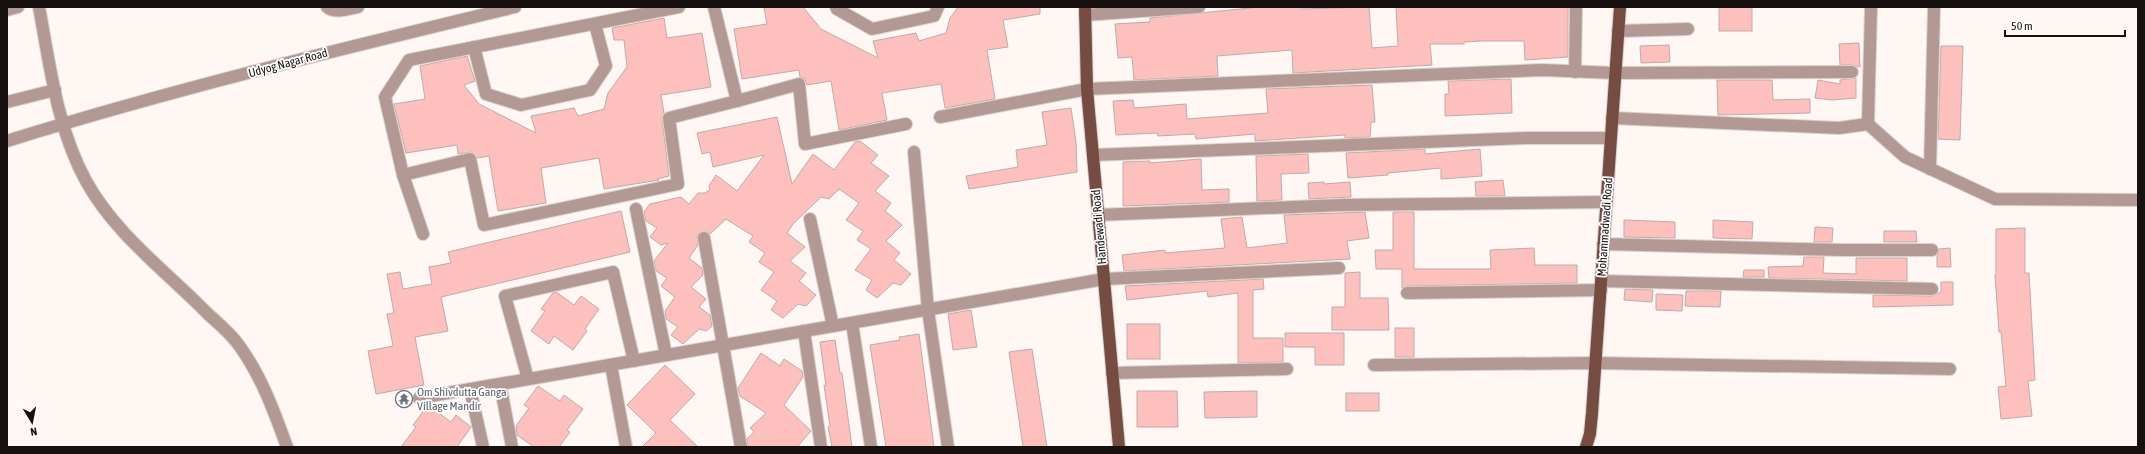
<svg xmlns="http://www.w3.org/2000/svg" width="2145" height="454" font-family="'Asap Condensed',sans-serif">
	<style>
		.building { fill: #fec0bc; stroke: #beaba9 }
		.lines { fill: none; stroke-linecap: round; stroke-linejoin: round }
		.minor-casing { stroke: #dad2cf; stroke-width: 14 }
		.major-casing { stroke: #dad2cf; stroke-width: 14 }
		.minor { stroke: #b39993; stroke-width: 12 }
		.major { stroke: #764c41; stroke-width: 12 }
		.labels { text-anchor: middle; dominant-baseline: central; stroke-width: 3.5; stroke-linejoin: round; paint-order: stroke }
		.street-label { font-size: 12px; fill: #16100e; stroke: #fff }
		.worship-label { font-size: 12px; fill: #5b616d; stroke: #fff; text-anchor: start }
	</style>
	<rect width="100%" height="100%" fill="#fff7f4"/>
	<g class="building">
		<polygon points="764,7 803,7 821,29 878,58 873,41 916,33 919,41 946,33 950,18 958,7 1040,7 1040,14 1003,20 1008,47 987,50 995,99 945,108 941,84 882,93 887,120 839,130 831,81 807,85 805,79 800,77 799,70 742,79 734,29 767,24"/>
		<polygon points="1260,7 1301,7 1301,9 1369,7 1372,48 1398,46 1396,7 1568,7 1568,57 1525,60 1524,41 1482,41 1464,42 1464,44 1430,44 1432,65 1293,73 1292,50 1217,56 1218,76 1134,80 1132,57 1118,58 1115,24 1150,22 1150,18"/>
		<rect x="1719" y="7" width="33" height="24"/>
		<polygon points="664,18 667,38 702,33 711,87 661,95 664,113 662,119 669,176 657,179 659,180 604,189 599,158 541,168 546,203 498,211 489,156 477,158 472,152 458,154 457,145 406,153 394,104 425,99 420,66 467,56 475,81 464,85 479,104 536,133 531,116 574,108 578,116 604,109 608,93 627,67 624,40 614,40 612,28"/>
		<polygon points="1859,43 1860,67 1852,65 1840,65 1839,44"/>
		<polygon points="1669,45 1670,62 1641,63 1640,46"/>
		<polygon points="1941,46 1963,46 1960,140 1938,139"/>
		<polygon points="1856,78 1856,98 1832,100 1815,98 1818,80 1840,84 1840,80"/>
		<polygon points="1511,79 1512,113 1445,116 1445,94 1449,94 1448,81"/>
		<polygon points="1717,80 1772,80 1773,100 1810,99 1810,113 1718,115"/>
		<polygon points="1372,85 1375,122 1371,122 1370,137 1345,138 1345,135 1255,141 1255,134 1196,139 1195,134 1158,136 1157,133 1116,135 1113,101 1133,100 1134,108 1186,104 1187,119 1268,113 1266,89"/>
		<polygon points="1071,108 1076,142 1077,172 969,189 966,176 1018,167 1016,150 1047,145 1042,112"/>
		<polygon points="777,117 792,184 813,154 834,170 855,142 860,141 878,155 871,163 889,176 875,191 891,203 885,211 902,225 886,241 900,253 894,260 911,274 901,285 893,283 877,298 866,290 872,280 855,270 871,249 857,240 863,231 846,220 859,203 839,189 829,199 821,197 793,224 787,233 805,247 790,261 806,273 799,281 816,295 806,306 798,304 783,318 771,310 777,301 761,290 774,272 759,262 765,253 749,242 753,236 726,219 710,234 706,231 699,233 697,236 698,245 689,258 702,268 703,275 691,287 706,299 699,307 710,315 712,326 706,331 699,329 683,344 671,335 678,327 666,319 665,311 675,297 661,286 667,278 656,271 654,261 668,243 661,245 650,237 657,228 646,221 644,212 650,204 681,197 689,204 698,193 705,193 710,190 709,186 716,175 737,191 764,155 713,167 710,152 702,154 697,133"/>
		<polygon points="1425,149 1425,154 1480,149 1482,176 1441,179 1441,168 1388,173 1388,175 1348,178 1346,153"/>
		<polygon points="1308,154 1309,173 1281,174 1282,200 1257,201 1256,156"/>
		<polygon points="1201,159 1202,190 1229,189 1229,202 1123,206 1123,162 1150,161 1150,163"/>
		<polygon points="1503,180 1505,196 1476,196 1475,182"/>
		<polygon points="1324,182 1324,184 1350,182 1351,197 1309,199 1308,183"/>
		<polygon points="621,211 630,252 441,297 448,331 415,337 424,385 376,394 368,351 393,346 387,314 394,313 387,274 400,272 403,289 432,284 429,267 451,263 448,252"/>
		<polygon points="1365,212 1369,238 1347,241 1350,259 1124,271 1122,255 1165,250 1165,253 1225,248 1221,219 1242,217 1247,248 1287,243 1284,215"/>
		<polygon points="1393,212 1414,212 1414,269 1491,269 1490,250 1534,248 1535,265 1577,265 1577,283 1407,286 1402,288 1402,269 1376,269 1375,250 1393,250"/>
		<polygon points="1624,220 1675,222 1675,238 1624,237"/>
		<polygon points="1713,220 1753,222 1752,239 1713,238"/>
		<polygon points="1815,227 1833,228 1832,242 1814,242"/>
		<polygon points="2025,228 2025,273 2029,273 2035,380 2028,381 2032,416 2001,419 1998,387 2006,386 2001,332 1999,332 1995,275 1996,275 1996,229"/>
		<polygon points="1884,231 1916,231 1917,242 1884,242"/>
		<polygon points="1950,248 1951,267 1937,267 1937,256 1939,249"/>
		<polygon points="1804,257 1824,257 1823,273 1856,274 1856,258 1907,258 1907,281 1769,278 1768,267 1803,266"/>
		<polygon points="1744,270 1764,270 1764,277 1743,277"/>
		<polygon points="1360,272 1360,298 1388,298 1389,330 1332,330 1332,307 1345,307 1345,273"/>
		<polygon points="1263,279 1264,289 1253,290 1253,338 1283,338 1283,362 1238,363 1238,293 1208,297 1207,291 1127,300 1125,286"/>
		<polygon points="1941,282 1953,282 1953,305 1873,307 1873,295 1932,296 1941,292"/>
		<polygon points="1625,289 1653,290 1652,302 1624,300"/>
		<polygon points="1686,291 1721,291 1720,307 1685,306"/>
		<polygon points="556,292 574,305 581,296 599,309 585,329 587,331 573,350 554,336 549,344 531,331 545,311 541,309 553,293"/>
		<polygon points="1656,294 1683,295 1682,311 1656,310"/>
		<polygon points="971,310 977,347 953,350 948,314"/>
		<rect x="1127" y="324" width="33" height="35"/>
		<rect x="1395" y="328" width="19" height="29"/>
		<polygon points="1285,333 1344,333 1344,365 1315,365 1315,347 1285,347"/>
		<polygon points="919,334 934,447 886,447 870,345 900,340 899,337"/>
		<polygon points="835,340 840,373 842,373 852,447 832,447 828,427 830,426 824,385 826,386 820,342"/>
		<polygon points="1032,349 1047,447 1023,447 1009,352"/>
		<polygon points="761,353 780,366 784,359 802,371 803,377 784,405 811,431 797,447 748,447 747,439 754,432 750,428 766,413 740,396 738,388"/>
		<polygon points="665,365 695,394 670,420 698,447 642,447 656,433 627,405"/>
		<polygon points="538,386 560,401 564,395 583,409 567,430 570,432 559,447 534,447 517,435 516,426 529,408 524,405"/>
		<polygon points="1137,391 1177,391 1178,427 1137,427"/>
		<polygon points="1257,391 1257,417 1205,418 1204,392"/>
		<rect x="1346" y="393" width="33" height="18"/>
		<polygon points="428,405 451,422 456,415 471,427 457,447 401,447 416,427 413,425"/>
	</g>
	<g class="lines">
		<g class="minor-casing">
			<g id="minor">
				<path d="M 39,7 C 50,66 57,128 86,181 C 115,234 167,272 208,314 C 218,323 230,333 238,344 C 261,375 274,411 287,447"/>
				<path d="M 327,7 C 335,14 348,9 358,7"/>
				<polyline points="836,7 837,9 872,29 934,16 938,7"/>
				<polyline points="1871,7 1868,124 1905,157 1995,199 2138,200"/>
				<polyline points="7,10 18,7"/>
				<polyline points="1085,15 1199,7"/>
				<polyline points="1618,31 1688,29"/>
				<polyline points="474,47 486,94 521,105 590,90 606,66 595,24"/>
				<polyline points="1575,72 1576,7"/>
				<polyline points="737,101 799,84 805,144 906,124"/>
				<polyline points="7,102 55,90"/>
				<polyline points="940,117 1087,89 1542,70 1615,73 1852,72"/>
				<polyline points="1612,118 1839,128 1868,124"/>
				<path d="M 7,141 C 174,89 345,48 515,7"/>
				<polyline points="914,152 928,310 948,447"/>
				<polyline points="1093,155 1526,138 1611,138"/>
				<polyline points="1930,169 1934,7"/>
				<polyline points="403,175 470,159 484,225 678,184 669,118 737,101 714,7"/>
				<polyline points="636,209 666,355"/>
				<polyline points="1098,215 1341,205 1606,202"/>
				<polyline points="810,219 833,326"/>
				<polyline points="423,234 403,175 385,97 409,60 679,7"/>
				<polyline points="704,238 741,447"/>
				<polyline points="1603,244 1842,250 1932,250"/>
				<polyline points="1601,281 1932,289"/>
				<polyline points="1407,293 1601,290"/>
				<polyline points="852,323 871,447"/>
				<polyline points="804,331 821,447"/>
				<polyline points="611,365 626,447"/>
				<polyline points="1374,365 1595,363 1950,369"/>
				<polyline points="1112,373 1287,369"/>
				<polyline points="528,379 505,296 613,272 634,361"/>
				<polyline points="500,384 512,447"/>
				<polyline points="470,389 483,447"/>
				<polyline points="419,398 1104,279 1339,268"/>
			</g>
		</g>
		<g class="major-casing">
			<g id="major">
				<polyline points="1085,7 1087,89 1119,447"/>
				<polyline points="1586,447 1590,434 1592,413 1620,7"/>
			</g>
		</g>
		<use href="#minor" class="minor"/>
		<use href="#major" class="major"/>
	</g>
	<defs>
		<g id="temple-ring" transform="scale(0.9)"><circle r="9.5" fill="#fff" stroke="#6b7280" stroke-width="1.5"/><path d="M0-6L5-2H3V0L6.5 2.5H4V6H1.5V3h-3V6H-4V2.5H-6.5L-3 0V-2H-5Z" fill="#6b7280"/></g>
	</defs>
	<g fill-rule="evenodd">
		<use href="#temple-ring" x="404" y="399"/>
	</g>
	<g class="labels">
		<g class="street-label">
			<text transform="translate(288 63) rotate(-15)">Udyog Nagar Road</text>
			<text transform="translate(1099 227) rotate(-95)">Handewadi Road</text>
			<text transform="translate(1605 227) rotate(-86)">Mohammadwadi Road</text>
		</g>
		<g class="worship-label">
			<text x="417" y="392">Om Shivdutta Ganga<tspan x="417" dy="14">Village Mandir</tspan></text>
		</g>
	</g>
	<rect width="2145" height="454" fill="none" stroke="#16100e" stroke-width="16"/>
	<g transform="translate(32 422) rotate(170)" stroke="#ffffff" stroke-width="3" paint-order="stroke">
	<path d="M0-3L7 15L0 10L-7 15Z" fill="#16100e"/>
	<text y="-6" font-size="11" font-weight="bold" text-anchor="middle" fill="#16100e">N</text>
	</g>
	<path d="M2005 30v6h120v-6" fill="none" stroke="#16100e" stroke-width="2"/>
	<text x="2011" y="30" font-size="12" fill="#16100e" stroke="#ffffff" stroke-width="3" paint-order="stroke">50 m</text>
</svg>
